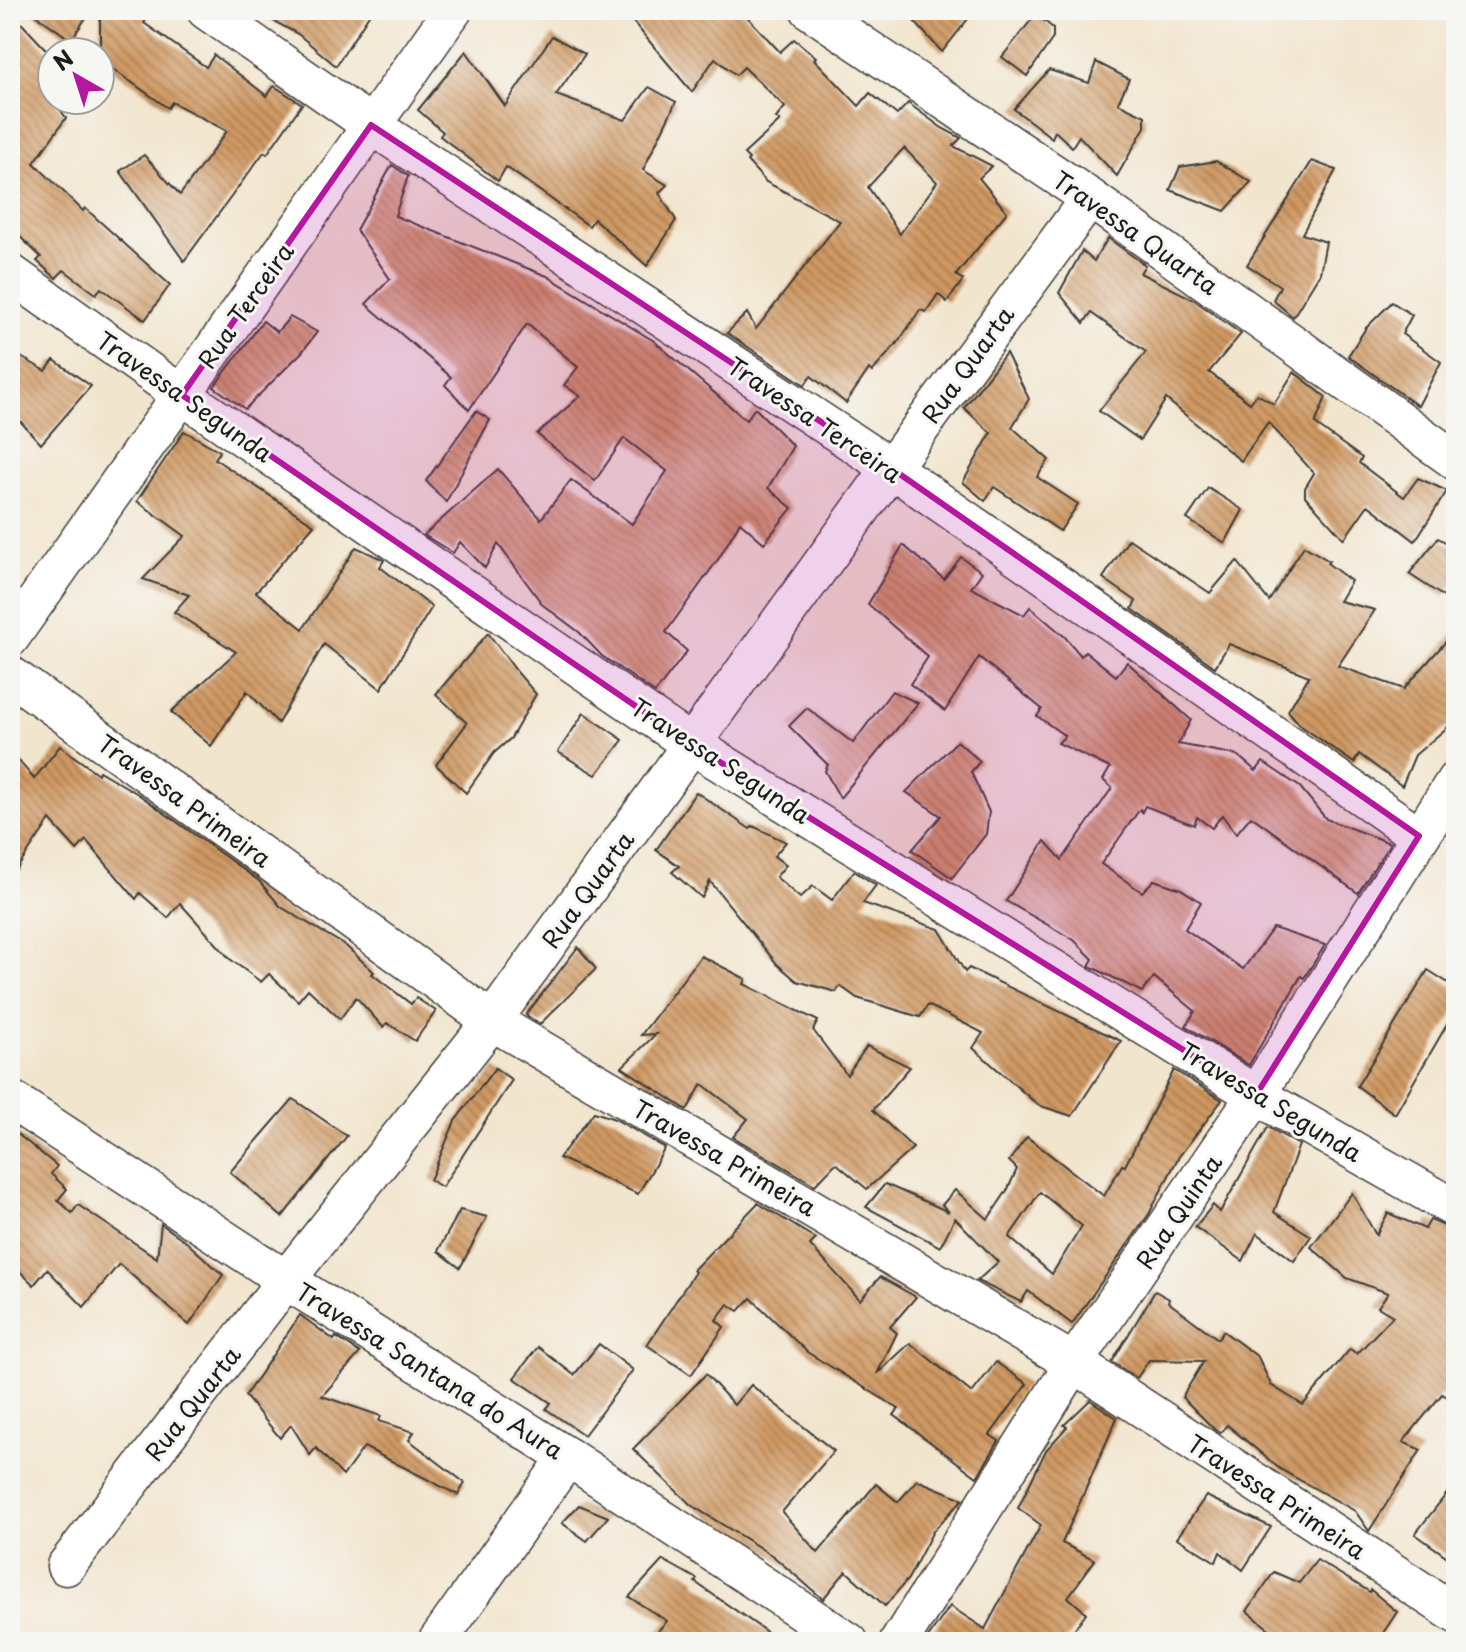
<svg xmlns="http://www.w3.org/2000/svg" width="1466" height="1652" font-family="'Playpen Sans',sans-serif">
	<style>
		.building { fill: url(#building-back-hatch); fill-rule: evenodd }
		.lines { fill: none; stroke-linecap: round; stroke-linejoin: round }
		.minor-casing { stroke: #3c3a37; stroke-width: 41 }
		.minor { stroke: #fff; stroke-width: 38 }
		.marked { fill: #b5179e; fill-opacity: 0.2; stroke: #b5179e; stroke-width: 6; stroke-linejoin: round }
		.labels { text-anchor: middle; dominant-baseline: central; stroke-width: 6; stroke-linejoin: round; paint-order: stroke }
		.street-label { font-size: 24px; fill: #1c1c1c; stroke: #f6f6f2 }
	</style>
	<defs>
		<pattern id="building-back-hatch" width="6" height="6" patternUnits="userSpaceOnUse" patternTransform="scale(2)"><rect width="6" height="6" fill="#cf9862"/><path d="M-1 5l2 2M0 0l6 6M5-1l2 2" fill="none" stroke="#a77b50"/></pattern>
	</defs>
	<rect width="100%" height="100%" fill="#f6f6f2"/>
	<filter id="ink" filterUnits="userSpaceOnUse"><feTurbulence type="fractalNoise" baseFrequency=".0125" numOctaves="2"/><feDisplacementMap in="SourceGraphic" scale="16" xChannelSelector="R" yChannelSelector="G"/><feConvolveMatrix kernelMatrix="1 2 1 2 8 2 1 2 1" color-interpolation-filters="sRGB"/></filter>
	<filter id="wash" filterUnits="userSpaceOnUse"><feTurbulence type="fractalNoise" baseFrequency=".006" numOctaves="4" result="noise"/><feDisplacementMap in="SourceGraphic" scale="32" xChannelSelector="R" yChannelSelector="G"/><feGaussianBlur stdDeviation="1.8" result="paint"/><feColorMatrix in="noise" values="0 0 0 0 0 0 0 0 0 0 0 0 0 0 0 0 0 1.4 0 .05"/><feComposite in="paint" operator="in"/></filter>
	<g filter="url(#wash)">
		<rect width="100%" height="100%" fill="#f2e5ce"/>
		<g id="blocks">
			<g class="building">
				<polygon points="29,10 91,10 71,40"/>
				<polygon points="100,10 153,10 144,23 206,67 214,55 267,96 274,86 302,104 267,154 264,152 184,261 120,171 144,155 180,195 227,131 172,102 168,108 100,60"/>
				<polygon points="253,10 372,10 336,66 298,34"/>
				<path d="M 623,10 L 741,10 L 780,52 L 794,39 L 816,57 L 814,59 L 859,106 L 870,93 L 897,115 L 908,103 L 942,128 L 961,138 L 953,146 L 992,166 L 979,178 L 1007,212 L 956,275 L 963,280 L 947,302 L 938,294 L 926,312 L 920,310 L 899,341 L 872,372 L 869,369 L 846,403 L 811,376 L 805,385 L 727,333 L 747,313 L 756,329 L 840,221 L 766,182 L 747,161 L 749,159 L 744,154 L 780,121 L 776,118 L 785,107 L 744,67 L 736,75 L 715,58 L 692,92 ZM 904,148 L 937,182 L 900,234 L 868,187 Z"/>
				<polygon points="904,10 975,10 942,52"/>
				<polygon points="10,11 52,56 52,69 43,83 66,118 34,163 83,211 85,208 170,285 145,320 101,288 96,294 64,270 56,278 37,261 41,257 10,227"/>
				<polygon points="1036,14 1053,28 1053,38 1027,76 1002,57"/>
				<polygon points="552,36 585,54 556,95 625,120 649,87 676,102 643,170 667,185 659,193 676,220 647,266 594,219 589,226 506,167 498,181 440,136 443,132 418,110 466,51 505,106"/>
				<polygon points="1096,62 1129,79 1118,103 1145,116 1145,127 1117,176 1079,136 1072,147 1055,131 1052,138 1014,109 1049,70 1089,83"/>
				<polygon points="1216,161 1251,182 1225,211 1170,190 1180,167"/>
				<polygon points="1312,161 1336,170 1302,234 1326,242 1320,273 1293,317 1273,300 1280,286 1247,265"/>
				<polygon points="392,165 408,176 395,216 547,276 654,341 746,420 755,408 793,446 768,488 792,508 764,543 740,522 719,558 666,632 687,651 655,693 602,656 579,632 543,605 498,544 485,568 460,542 453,553 424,535 498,469 541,519 571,480 632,524 667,471 624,438 595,481 537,434 580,396 564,385 578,367 527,324 469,410 445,385 451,377 366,304 390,279 356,230"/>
				<polygon points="1108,238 1145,265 1140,273 1193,299 1241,334 1209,372 1250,403 1257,394 1274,404 1294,372 1326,397 1315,424 1362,458 1359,463 1404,497 1418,478 1447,491 1415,541 1368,505 1344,539 1305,496 1305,488 1314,473 1268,422 1241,461 1166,399 1140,440 1099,411 1146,352 1091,313 1084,323 1059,293 1082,251 1094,261"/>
				<polygon points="1392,302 1412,315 1402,334 1441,362 1418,406 1348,356 1366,328"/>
				<polygon points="290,317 317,332 302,352 245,409 214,387 263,321 277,332"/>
				<polygon points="10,351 46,371 54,360 91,386 41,444 10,410"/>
				<polygon points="1006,353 1029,399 1012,427 1049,460 1037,477 1078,504 1060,531 994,487 985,501 963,482 991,433 964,408"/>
				<polygon points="476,411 490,420 446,502 426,481"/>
				<polygon points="184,431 220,451 215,459 314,525 256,592 303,629 356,547 384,560 380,567 432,607 381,689 324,644 278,723 247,691 211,746 171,712 236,652 174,612 189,595 143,579 185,536 137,501"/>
				<polygon points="1208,488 1243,510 1225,543 1187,519"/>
				<polygon points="1438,538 1456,548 1456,580 1444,597 1409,574"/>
				<polygon points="1129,539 1210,593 1237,561 1269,601 1304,546 1329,561 1327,563 1351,581 1339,601 1375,610 1338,666 1404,689 1456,630 1456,720 1415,755 1402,786 1359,754 1354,763 1301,726 1288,711 1309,676 1229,644 1215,667 1132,609 1136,601 1103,578"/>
				<polygon points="903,545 944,579 961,557 982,572 971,588 1024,615 1030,607 1065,637 1081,656 1085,651 1116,676 1127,662 1191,720 1178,744 1237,755 1256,771 1263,762 1300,787 1326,819 1390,843 1358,893 1251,816 1236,834 1222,815 1212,828 1197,817 1194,825 1145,806 1142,812 1140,809 1101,864 1142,892 1154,880 1181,889 1201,902 1185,929 1243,969 1273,928 1325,945 1304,978 1301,976 1249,1065 1186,1026 1195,1011 1154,977 1142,992 1094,968 1089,966 1093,959 1074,940 1006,901 1045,841 1062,860 1112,788 1103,780 1110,768 1058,743 1065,736 1037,716 1042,709 979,657 945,711 910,684 928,657 868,604"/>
				<polygon points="488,633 517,672 536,694 511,738 494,753 466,793 436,765 467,723 436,694"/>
				<polygon points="892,691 918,703 840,798 825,771 828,765 789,726 807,708 853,743"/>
				<polygon points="584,713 623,740 596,775 558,752"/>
				<polygon points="957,741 980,761 971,772 989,812 986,834 952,878 912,850 941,816 906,792"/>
				<polygon points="60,746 98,774 99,771 138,794 259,881 281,907 346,946 374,972 372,974 411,1004 416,998 436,1011 415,1041 387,1023 383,1027 356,997 340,1019 308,989 298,1001 269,974 261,982 230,959 180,903 168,918 140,893 136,899 86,840 77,850 50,820 10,879 10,750 34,779"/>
				<polygon points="696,792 750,829 753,826 786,842 774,856 786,865 776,877 800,898 813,886 832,900 854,871 876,885 863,903 939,929 965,972 969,968 1121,1041 1072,1116 1038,1105 973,1048 983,1033 928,1005 920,1017 857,998 840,986 836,992 797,981 777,964 710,881 702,898 672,872 679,866 656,850"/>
				<polygon points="578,947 596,969 540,1024 528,1017 526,1015"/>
				<polygon points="701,956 746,979 744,984 818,1021 813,1030 847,1075 867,1046 910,1067 873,1110 913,1148 867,1189 836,1163 815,1185 733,1137 748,1119 702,1084 687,1110 622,1067 656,1034 641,1035"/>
				<polygon points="1428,970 1456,988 1456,1009 1395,1114 1357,1086"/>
				<polygon points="495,1068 512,1080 442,1187 430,1180 455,1121"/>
				<path d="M 1174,1070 L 1222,1100 L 1178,1158 L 1149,1214 L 1072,1324 L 1028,1291 L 1021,1302 L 977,1281 L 998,1262 L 955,1218 L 940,1247 L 866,1207 L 885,1184 L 949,1212 L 942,1205 L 955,1190 L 988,1219 L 1008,1189 L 1017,1169 L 1009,1161 L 1027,1137 L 1104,1196 L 1122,1165 L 1125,1166 ZM 1040,1192 L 1082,1226 L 1052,1274 L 1009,1237 Z"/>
				<polygon points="293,1099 347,1136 282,1217 230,1172"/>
				<polygon points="594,1112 615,1119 665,1148 638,1194 559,1158"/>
				<polygon points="1268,1127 1299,1145 1274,1212 1311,1236 1294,1261 1257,1233 1243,1261 1195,1227 1213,1205 1220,1212"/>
				<polygon points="10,1128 57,1166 51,1174 67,1189 58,1200 72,1213 78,1205 157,1258 161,1224 184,1240 223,1275 189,1325 119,1264 84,1307 47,1269 34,1285 10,1262"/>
				<polygon points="1352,1193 1376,1235 1388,1213 1425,1229 1430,1220 1456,1231 1456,1401 1442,1394 1403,1442 1421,1450 1369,1531 1355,1511 1280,1469 1227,1425 1220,1433 1214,1429 1182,1397 1204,1361 1149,1360 1137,1378 1112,1362 1155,1291 1169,1299 1168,1302 1218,1339 1223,1331 1258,1357 1271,1385 1303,1405 1350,1349 1357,1354 1393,1316 1378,1307 1388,1293 1347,1278 1311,1247"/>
				<polygon points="758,1203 816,1239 810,1245 860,1300 880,1277 916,1297 890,1327 897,1333 877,1374 910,1343 972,1393 996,1362 1027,1384 990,1435 999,1441 977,1477 894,1415 899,1409 807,1352 751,1298 739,1311 728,1304 716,1320 724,1327 691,1375 647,1345 695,1272 693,1270"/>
				<polygon points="460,1210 487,1217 460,1268 438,1251"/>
				<polygon points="300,1315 334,1340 336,1337 360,1353 322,1396 381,1416 379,1421 414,1432 409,1440 465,1483 458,1495 364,1447 343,1476 316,1448 310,1455 291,1425 280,1438 245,1396"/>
				<polygon points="599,1344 633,1370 584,1435 546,1409 551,1403 514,1378 538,1347 574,1375"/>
				<polygon points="706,1374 734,1405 751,1385 834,1451 782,1512 818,1553 876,1484 898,1502 917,1480 963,1499 933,1531 908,1579 885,1606 846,1571 823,1599 773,1556 691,1505 633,1449"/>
				<polygon points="1090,1400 1117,1418 1062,1543 1095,1560 1068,1597 1086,1613 1065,1642 925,1642 950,1606 985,1629 1041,1525 1018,1508 1046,1450 1067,1427 1064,1425"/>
				<polygon points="1456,1482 1456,1563 1415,1534"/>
				<polygon points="1206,1496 1271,1527 1243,1570 1220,1552 1216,1562 1177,1538"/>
				<polygon points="579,1505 608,1517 587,1541 562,1523"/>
				<polygon points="663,1560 697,1579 695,1582 781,1642 648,1642 667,1621 629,1597"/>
				<polygon points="1317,1560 1370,1592 1371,1590 1397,1612 1377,1642 1285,1642 1247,1611 1274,1572 1299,1583"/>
			</g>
		</g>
	</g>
	<g filter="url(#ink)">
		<use href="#blocks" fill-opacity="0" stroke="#3c3a37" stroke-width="2"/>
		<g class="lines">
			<g class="minor-casing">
				<g id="minor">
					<polyline points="206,10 371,125 891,468 1419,836"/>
					<polyline points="810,10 1090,198 1456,461"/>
					<polyline points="10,273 182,395 691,744 1256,1095 1456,1209"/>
					<polyline points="10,638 453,10"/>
					<polyline points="10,675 492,1021 1074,1363 1456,1614"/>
					<polyline points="10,1099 286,1280 568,1457 849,1642"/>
					<polyline points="66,1566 286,1280 492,1021 891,468 1090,198"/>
					<polyline points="437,1642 568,1457"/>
					<polyline points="899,1642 1074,1363 1256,1095 1456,780"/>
				</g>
			</g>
			<use href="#minor" class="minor"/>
		</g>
	</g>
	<path class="marked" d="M 371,125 L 891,468 L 1419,836 L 1256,1095 L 691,744 L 182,395 Z"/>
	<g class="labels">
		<g class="street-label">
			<text transform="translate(1136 232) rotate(35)">Travessa Quarta</text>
			<text transform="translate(245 305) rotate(-55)">Rua Terceira</text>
			<text transform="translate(967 364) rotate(-54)">Rua Quarta</text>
			<text transform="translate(185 396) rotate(35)">Travessa Segunda</text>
			<text transform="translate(815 419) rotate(34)">Travessa Terceira</text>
			<text transform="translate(721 760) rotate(33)">Travessa Segunda</text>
			<text transform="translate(185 800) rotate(36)">Travessa Primeira</text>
			<text transform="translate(587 889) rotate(-54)">Rua Quarta</text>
			<text transform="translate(1271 1101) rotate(31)">Travessa Segunda</text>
			<text transform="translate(725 1157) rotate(30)">Travessa Primeira</text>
			<text transform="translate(1178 1211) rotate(-56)">Rua Quinta</text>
			<text transform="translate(430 1370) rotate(32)">Travessa Santana do Aura</text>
			<text transform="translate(192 1403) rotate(-52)">Rua Quarta</text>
			<text transform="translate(1277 1496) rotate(33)">Travessa Primeira</text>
		</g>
	</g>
	<rect width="1466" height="1652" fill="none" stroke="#f6f6f2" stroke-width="40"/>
	<g transform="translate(76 76) rotate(321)"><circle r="38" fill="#f6f6f2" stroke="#9f9f9c" stroke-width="2"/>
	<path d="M0-6L14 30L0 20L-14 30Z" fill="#b5179e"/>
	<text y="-12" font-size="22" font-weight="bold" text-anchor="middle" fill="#1c1c1c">N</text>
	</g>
</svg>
